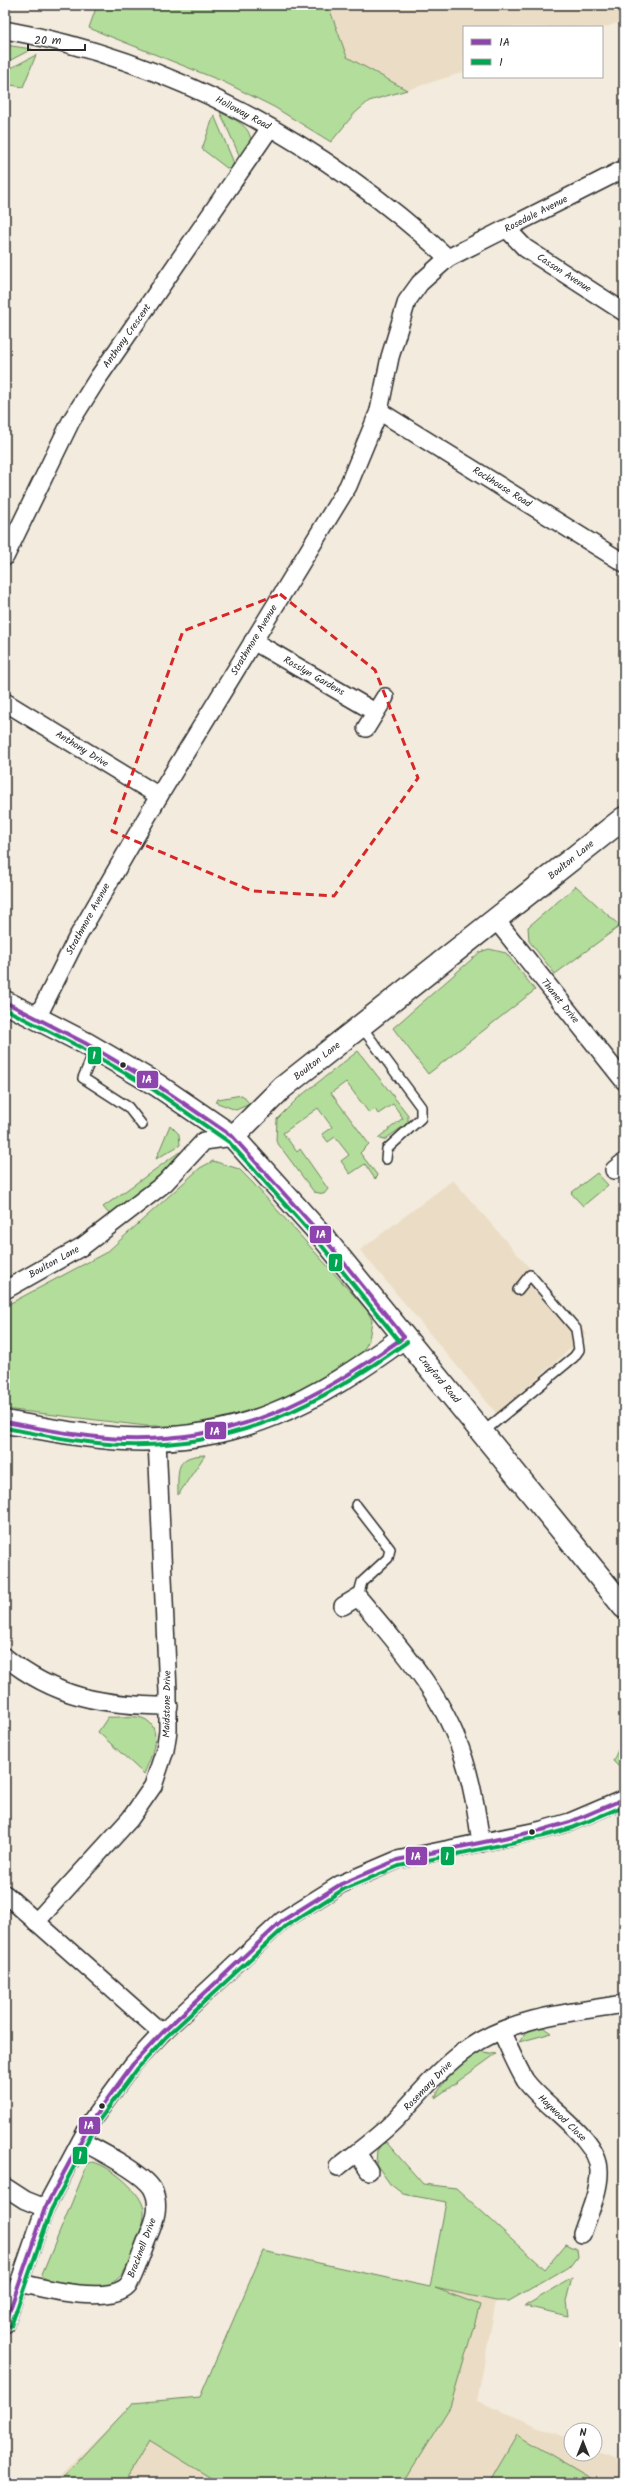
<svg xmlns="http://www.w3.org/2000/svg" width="629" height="2488" font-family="Kalam,sans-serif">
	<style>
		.built { fill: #ebddc5 }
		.green { fill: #b3dd9a; stroke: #6f8462 }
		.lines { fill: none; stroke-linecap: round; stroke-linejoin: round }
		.service-casing { stroke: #2b2b2b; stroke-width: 12 }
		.minor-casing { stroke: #2b2b2b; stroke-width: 20 }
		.tertiary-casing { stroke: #2b2b2b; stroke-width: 25 }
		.service { stroke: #fff; stroke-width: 9 }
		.minor { stroke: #fff; stroke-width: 17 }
		.tertiary { stroke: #fff; stroke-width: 22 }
		.bus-1-casing { stroke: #fff; stroke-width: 7 }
		.bus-2-casing { stroke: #fff; stroke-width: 7 }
		.bus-1 { stroke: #8e44ad; stroke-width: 4 }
		.bus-2 { stroke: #00a651; stroke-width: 4 }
		.marked { fill: none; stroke: #d62828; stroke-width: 3; stroke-dasharray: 8 5; stroke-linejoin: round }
		.bus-dot { fill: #2b2b2b; stroke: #fff; stroke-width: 1.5 }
		.labels { text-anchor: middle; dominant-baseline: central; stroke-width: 3; stroke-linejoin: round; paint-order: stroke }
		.street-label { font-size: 10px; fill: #2b2b2b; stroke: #fff }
		.line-badge { stroke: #fff; stroke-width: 1.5 }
		.badge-label { font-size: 11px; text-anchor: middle; font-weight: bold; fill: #fff }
	</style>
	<rect width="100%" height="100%" fill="#f3ebdd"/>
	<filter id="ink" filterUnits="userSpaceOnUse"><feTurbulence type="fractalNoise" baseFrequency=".025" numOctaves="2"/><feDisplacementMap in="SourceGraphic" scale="8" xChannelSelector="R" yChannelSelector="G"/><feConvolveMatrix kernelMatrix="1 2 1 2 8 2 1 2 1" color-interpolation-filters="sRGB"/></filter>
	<g filter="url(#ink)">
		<g class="built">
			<polygon points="328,5 624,5 624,21 602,28 464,27 464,72 407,90 347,57"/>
			<polygon points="453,1180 587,1334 497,1414 360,1250"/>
			<polygon points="263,2251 496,2301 477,2401 571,2440 571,2454 595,2454 595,2450 624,2462 624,2483 53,2483 133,2403 200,2397"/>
		</g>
		<g class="green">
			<polygon points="97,5 328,5 347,57 407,90 369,101 354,114 331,142 274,107 224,82 89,28"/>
			<polygon points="5,45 32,49 5,63"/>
			<polygon points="36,55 23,87 5,84 5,71"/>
			<path d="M 220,112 C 234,120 250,124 251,142 L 240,157 Z"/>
			<polygon points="214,115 234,163 231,168 228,169 202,149"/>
			<polygon points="576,886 620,926 555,974 529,941 528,927"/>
			<polygon points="489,949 506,953 535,990 428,1074 393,1028 480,952"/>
			<polygon points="358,1051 408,1115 408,1123 384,1140 378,1138 403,1118 393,1104 378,1114 375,1109 369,1113 346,1082 331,1093 369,1144 360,1153 378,1176 375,1179 365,1164 350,1174 341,1161 349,1155 335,1137 328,1142 322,1134 332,1127 318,1108 283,1133 297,1152 300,1149 328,1189 324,1194 314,1192 276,1141 277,1119 298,1098"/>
			<polygon points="242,1095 250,1104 236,1110 215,1102 218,1099"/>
			<polygon points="170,1125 179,1134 180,1145 156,1159"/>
			<polygon points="186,1150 168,1171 110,1215 103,1207 178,1153"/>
			<polygon points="213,1161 239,1169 252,1182 367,1310 372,1320 369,1340 360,1357 282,1400 227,1417 181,1426 146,1426 5,1409 5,1306 107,1252 200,1168"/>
			<polygon points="597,1173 608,1185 583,1206 571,1193"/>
			<path d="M 205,1455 L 178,1495 C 178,1469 175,1456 205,1455 Z"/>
			<path d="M 108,1717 C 118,1718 133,1715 142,1718 C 166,1726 150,1759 144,1774 L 98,1732 Z"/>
			<polygon points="624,1737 624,1772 613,1761"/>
			<polygon points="535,2027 545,2028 552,2033 519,2042 525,2034"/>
			<path d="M 478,2051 L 496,2054 L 435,2098 C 445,2076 459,2065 478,2051 Z"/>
			<polygon points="386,2142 423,2184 456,2188 545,2269 566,2244 577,2249 578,2257 572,2265 509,2301 496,2301 435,2288 480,2305 450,2407 403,2483 316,2483 310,2480 304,2483 219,2483 149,2440 124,2483 58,2483 133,2403 200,2397 263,2251 430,2287 446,2202 403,2194 390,2184 376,2164 377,2150"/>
			<path d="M 93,2162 C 110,2166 142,2192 144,2210 C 146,2224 130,2262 122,2274 C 118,2280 110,2285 102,2287 C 86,2290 64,2284 48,2282 L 42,2275 L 88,2163 Z"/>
			<polygon points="572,2278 566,2301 568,2316 525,2306"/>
			<polygon points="517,2435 599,2483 489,2483"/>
		</g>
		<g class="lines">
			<g class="service-casing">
				<g id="service">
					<polyline points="361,1026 421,1107 421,1118 387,1149 386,1159"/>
					<polyline points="95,1049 83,1078 128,1107 142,1125"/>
					<polyline points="482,1433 574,1357 579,1350 576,1329 530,1275 518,1290"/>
					<polyline points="356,1505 390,1549 388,1558 362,1582 358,1597"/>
				</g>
			</g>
			<g class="minor-casing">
				<g id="minor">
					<path d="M 5,30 C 173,60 324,144 448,258"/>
					<polyline points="507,229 525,248 624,312"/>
					<polyline points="379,411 624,563"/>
					<polyline points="5,557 71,421 98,378 270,128"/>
					<polyline points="253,641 375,712"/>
					<polyline points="5,702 159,796"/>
					<polyline points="366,728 385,697"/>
					<polyline points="496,920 624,1081"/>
					<polyline points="37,1018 77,938 159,796 348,486 379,411 390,357 407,301 420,283 448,258 624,169"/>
					<polyline points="614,1170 624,1162"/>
					<polyline points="5,1290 83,1246 165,1183 204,1141 233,1137"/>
					<path d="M 343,1606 L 358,1597 C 400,1647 444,1695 464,1759 C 473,1787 477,1815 481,1843"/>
					<path d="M 5,1657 C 55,1698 106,1706 169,1706"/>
					<polyline points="5,1894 162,2033"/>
					<polyline points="36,1922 130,1819 153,1786 165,1750 168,1731 168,1692 157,1440"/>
					<path d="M 501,2031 C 509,2047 516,2065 525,2080 C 544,2107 598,2137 599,2170 C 600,2191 588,2215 582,2234"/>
					<polyline points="357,2153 369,2171"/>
					<path d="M 338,2167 C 357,2152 377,2138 394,2121 C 419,2095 440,2067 470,2047 C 514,2017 573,2012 624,2004"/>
					<polyline points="5,2187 25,2200 45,2208"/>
					<path d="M 21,2283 C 44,2289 110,2305 128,2285 C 134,2278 143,2248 148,2237 C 155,2221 161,2204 152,2188 C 142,2172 98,2150 81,2141"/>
					<polyline points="5,2324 45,2208 92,2120 133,2064 162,2033 282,1921 341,1884 397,1860 542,1830 570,1822 624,1799"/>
				</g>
			</g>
			<g class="tertiary-casing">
				<g id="tertiary">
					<polyline points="5,1002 85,1043 157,1085 233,1137 323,1237 624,1607"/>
					<polyline points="233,1137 282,1088 624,818"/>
					<path d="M 5,1422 C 45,1429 85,1437 125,1439 C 239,1444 315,1402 404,1337"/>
				</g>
			</g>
			<use href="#service" class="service"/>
			<use href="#minor" class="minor"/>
			<use href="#tertiary" class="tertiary"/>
			<g class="bus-1-casing">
				<g id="bus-1">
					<polyline points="5,1002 85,1043 157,1085 233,1137 323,1237 404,1337"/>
					<path d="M 5,1422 C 45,1429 85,1438 125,1439 C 239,1442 314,1401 404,1337"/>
					<polyline points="5,2324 45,2208 92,2120 133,2064 162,2033 282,1921 341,1884 397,1860 542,1830 570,1822 624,1799"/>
				</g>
			</g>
			<g class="bus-2-casing">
				<g id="bus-2">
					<polyline points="5,1009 82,1048 154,1090 229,1142 318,1241 399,1341"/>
					<path d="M 5,1428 C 45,1435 85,1444 125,1445 C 240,1448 316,1406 407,1342"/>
					<polyline points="11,2326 51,2210 97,2123 138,2068 166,2037 286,1926 344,1889 399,1866 544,1836 572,1828 624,1806"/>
				</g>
			</g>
			<use href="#bus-1" class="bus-1"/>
			<use href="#bus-2" class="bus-2"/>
		</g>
	</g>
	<path class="marked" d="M 280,594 L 375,670 L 418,778 L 334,896 L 252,891 L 112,831 L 183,631 Z"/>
	<g class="bus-dot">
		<circle cx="123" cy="1065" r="3.5"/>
		<circle cx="532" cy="1832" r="3.5"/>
		<circle cx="102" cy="2106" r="3.5"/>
	</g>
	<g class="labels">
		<g class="street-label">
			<text transform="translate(243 113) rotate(28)">Holloway Road</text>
			<text transform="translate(536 214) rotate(-27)">Rosedale Avenue</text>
			<text transform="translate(564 273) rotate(33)">Casson Avenue</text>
			<text transform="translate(127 336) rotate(-55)">Anthony Crescent</text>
			<text transform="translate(502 487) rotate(32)">Rockhouse Road</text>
			<text transform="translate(254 640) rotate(-59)">Strathmore Avenue</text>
			<text transform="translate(314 676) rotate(30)">Rosslyn Gardens</text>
			<text transform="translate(82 749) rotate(32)">Anthony Drive</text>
			<text transform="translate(571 860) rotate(-39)">Boulton Lane</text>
			<text transform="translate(88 919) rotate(-61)">Strathmore Avenue</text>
			<text transform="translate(560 1001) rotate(51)">Thanet Drive</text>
			<text transform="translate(317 1061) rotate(-38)">Boulton Lane</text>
			<text transform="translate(54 1262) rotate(-29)">Boulton Lane</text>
			<text transform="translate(439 1379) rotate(50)">Crayford Road</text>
			<text transform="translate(167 1704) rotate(-89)">Maidstone Drive</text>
			<text transform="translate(428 2086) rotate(-46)">Rosemary Drive</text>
			<text transform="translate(562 2118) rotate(44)">Haywood Close</text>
			<text transform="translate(142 2248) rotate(-69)">Bracknell Drive</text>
		</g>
	</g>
	<g class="line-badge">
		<rect x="87" y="1046" width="15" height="19" rx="4" fill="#00a651"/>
		<rect x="136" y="1070" width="23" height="19" rx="4" fill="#8e44ad"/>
		<rect x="309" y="1225" width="23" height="19" rx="4" fill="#8e44ad"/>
		<rect x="328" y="1253" width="15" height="19" rx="4" fill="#00a651"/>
		<rect x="204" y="1421" width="23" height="19" rx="4" fill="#8e44ad"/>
		<rect x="440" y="1846" width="15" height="20" rx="4" fill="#00a651"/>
		<rect x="405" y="1846" width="23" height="20" rx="4" fill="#8e44ad"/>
		<rect x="78" y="2116" width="23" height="19" rx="4" fill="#8e44ad"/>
		<rect x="72" y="2146" width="16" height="19" rx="4" fill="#00a651"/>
	</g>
	<g class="badge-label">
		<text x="94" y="1059">1</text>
		<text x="147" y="1083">1A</text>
		<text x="321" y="1238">1A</text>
		<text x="336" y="1267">1</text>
		<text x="215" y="1435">1A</text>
		<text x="447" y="1860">1</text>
		<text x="416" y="1860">1A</text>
		<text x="89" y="2129">1A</text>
		<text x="80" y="2159">1</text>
	</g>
	<rect width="629" height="2488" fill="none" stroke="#fff" stroke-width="20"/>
	<rect x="10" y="10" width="609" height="2468" fill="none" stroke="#2b2b2b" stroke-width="1.5" filter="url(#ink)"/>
	<rect x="463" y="26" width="140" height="52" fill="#ffffff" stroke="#aaaaaa"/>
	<rect x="471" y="39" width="20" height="6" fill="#8e44ad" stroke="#aaaaaa"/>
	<text x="499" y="46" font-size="12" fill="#2b2b2b">1A</text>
	<rect x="471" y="59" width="20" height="6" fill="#00a651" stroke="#aaaaaa"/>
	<text x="499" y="66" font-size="12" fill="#2b2b2b">1</text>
	<g transform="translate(583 2442)"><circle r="19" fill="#ffffff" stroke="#aaaaaa"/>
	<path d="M0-3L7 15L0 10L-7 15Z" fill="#2b2b2b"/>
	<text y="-6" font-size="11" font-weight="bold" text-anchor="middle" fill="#2b2b2b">N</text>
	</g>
	<path d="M28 44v6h57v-6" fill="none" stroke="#2b2b2b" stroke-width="2"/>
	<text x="34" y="44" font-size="12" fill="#2b2b2b" stroke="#ffffff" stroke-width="3" paint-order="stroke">20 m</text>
</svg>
